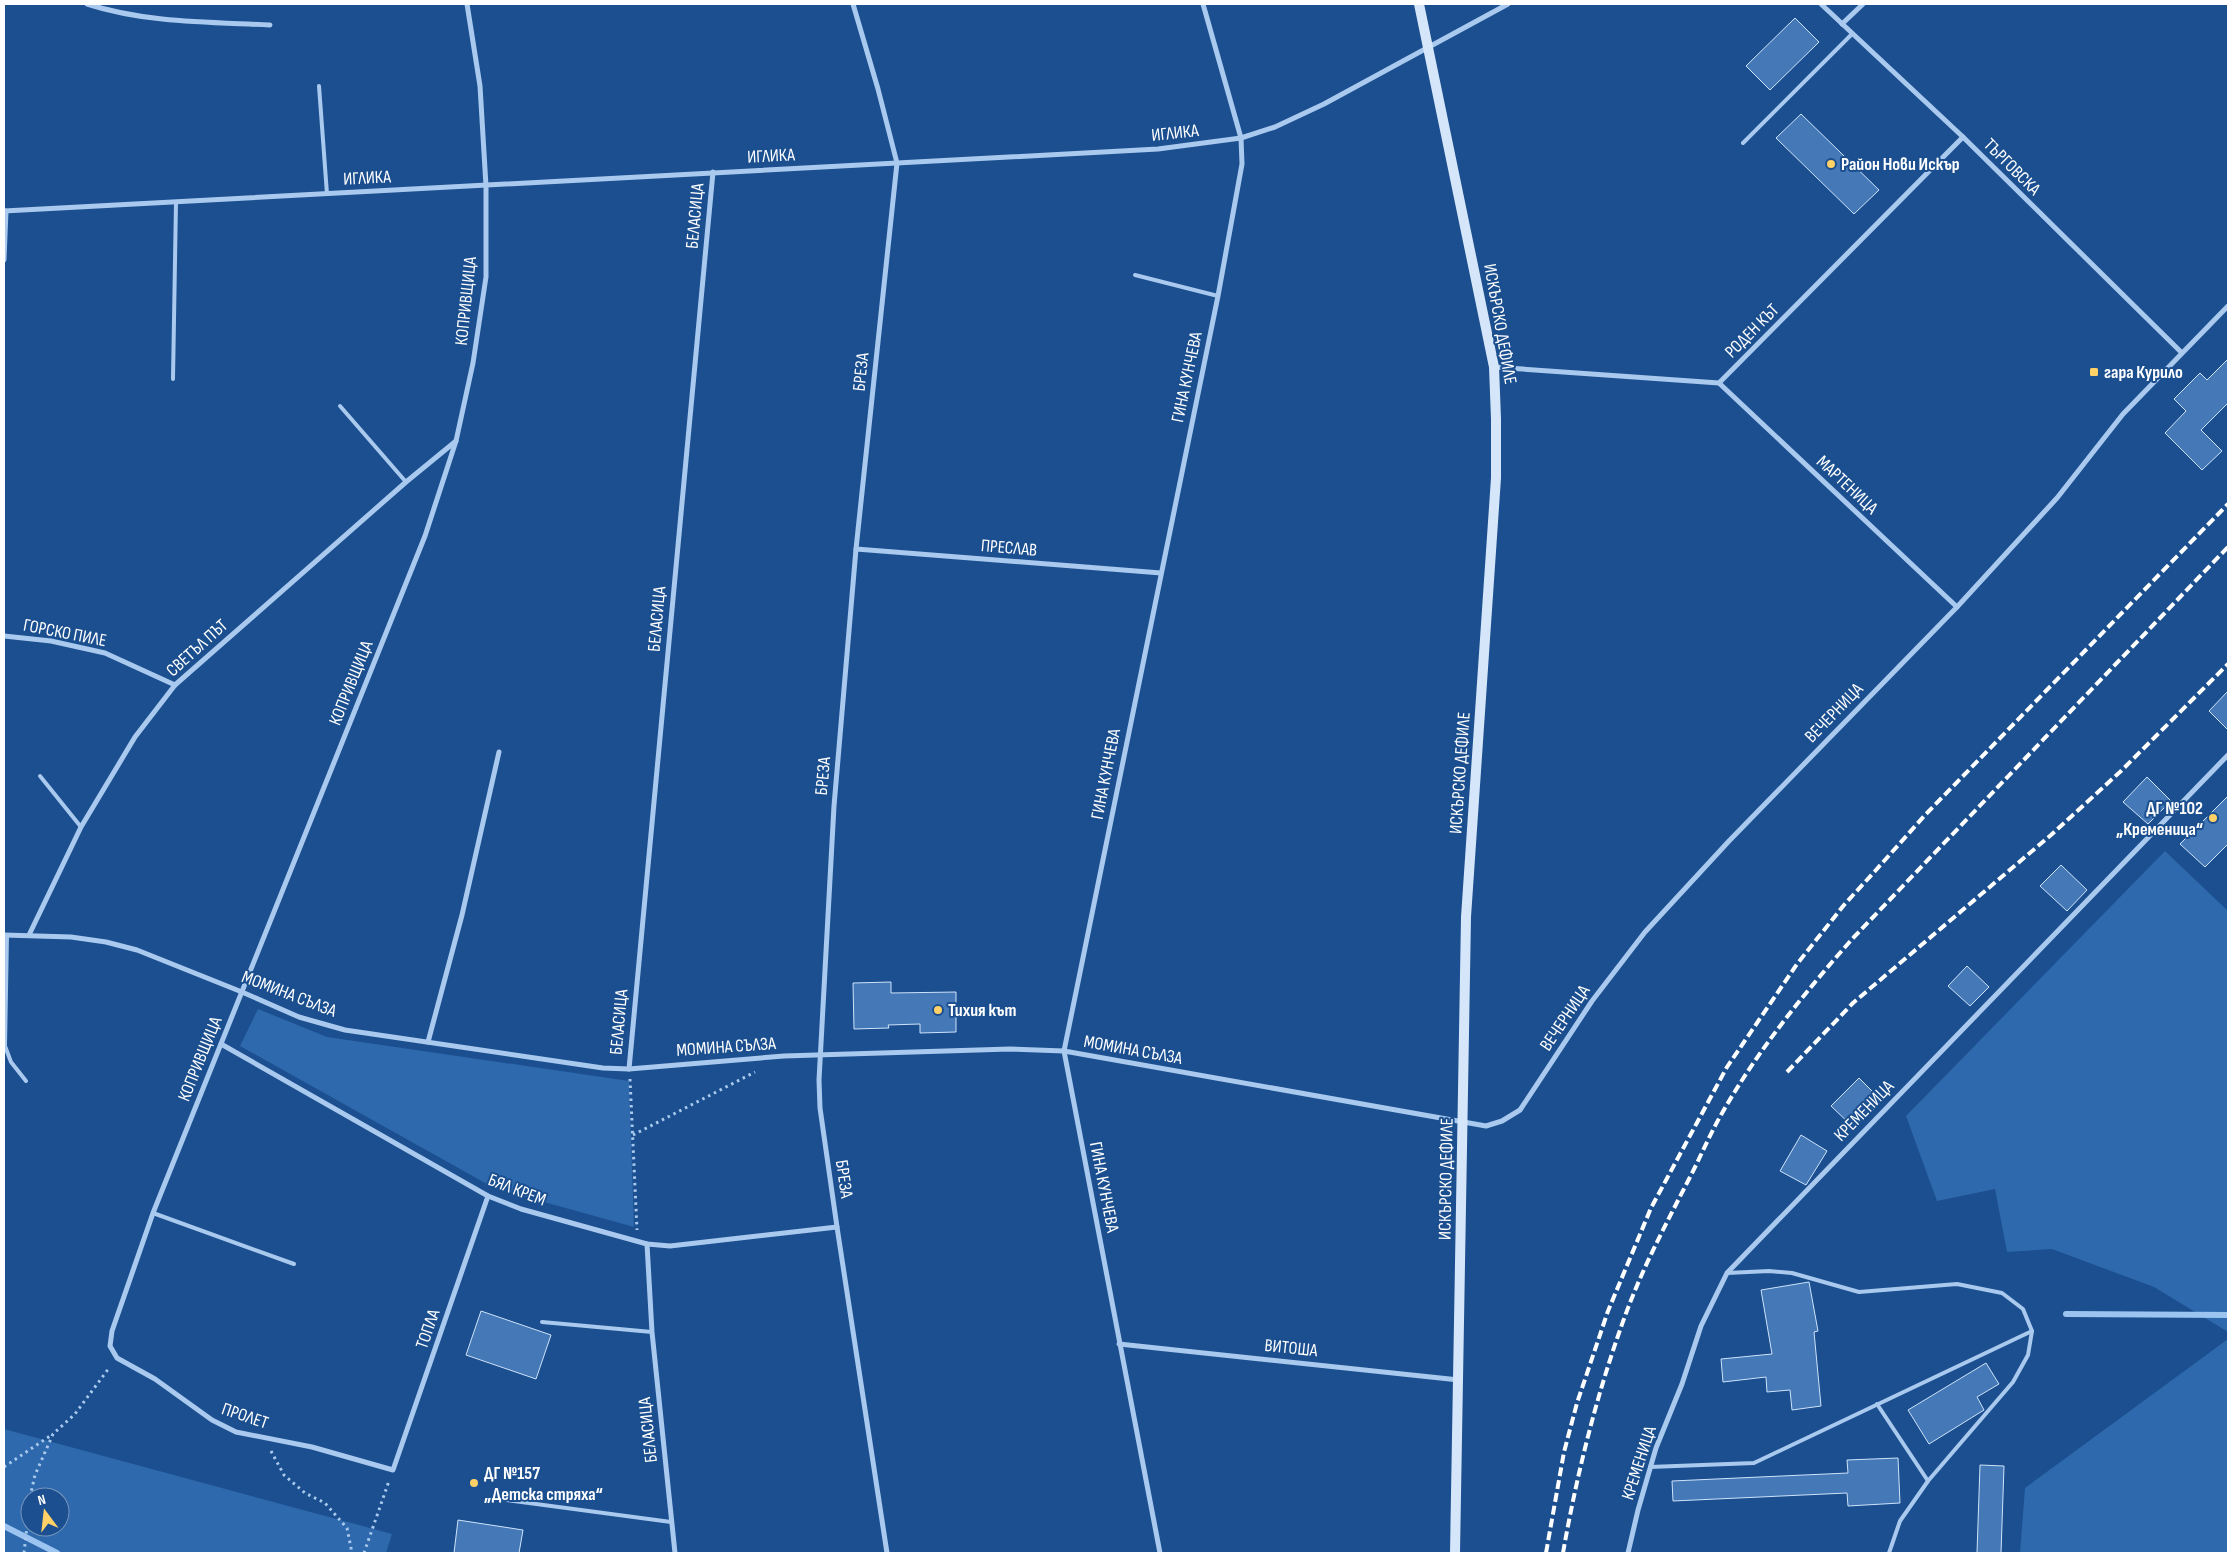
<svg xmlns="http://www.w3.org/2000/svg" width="2232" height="1557" font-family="'Sofia Sans Condensed',sans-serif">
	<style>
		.green { fill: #2e69ad; fill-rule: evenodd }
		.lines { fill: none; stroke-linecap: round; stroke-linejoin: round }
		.stream { stroke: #9cc4f0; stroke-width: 6 }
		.building { fill: #4478b7; stroke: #cfe3fa }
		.path { stroke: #a9c9ee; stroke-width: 3; stroke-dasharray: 2.5 4; stroke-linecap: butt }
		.lane { stroke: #a9c9ee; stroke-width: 4 }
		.street { stroke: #a9c9ee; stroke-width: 5 }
		.secondary { stroke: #d6e6fa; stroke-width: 10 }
		.rail { stroke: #fff; stroke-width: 4; stroke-dasharray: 9 4; stroke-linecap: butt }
		.poi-dot { fill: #ffd166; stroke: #1b4f8f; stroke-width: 2 }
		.labels { text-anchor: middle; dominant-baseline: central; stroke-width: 4; stroke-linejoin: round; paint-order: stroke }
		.street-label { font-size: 18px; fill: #fff; stroke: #1b4f8f }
		.poi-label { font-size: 18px; font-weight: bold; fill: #fff; stroke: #1b4f8f; text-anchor: start }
	</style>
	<rect width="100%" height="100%" fill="#1b4f8f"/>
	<g class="green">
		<polygon points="2165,851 2228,911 2228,1332 2154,1287 2052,1249 2007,1252 1995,1189 1937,1201 1906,1116"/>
		<polygon points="258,1009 327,1037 629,1081 634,1227 494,1188 240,1046"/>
		<polygon points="2228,1339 2228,1553 2020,1553 2025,1488"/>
		<path d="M 4,1429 L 392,1534 L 386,1553 L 4,1553 ZM 30,1497 L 60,1497 L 60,1527 L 30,1527 Z"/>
	</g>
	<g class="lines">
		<g class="stream">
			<polyline points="2066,1314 2228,1315"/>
			<polyline points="4,1526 57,1553"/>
		</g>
	</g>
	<g class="building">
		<polygon points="1795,18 1819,42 1770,90 1746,66"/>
		<polygon points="1801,114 1879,190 1854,214 1776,138"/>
		<polygon points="2228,359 2228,403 2201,430 2222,451 2202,470 2165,433 2186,411 2174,399 2200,373 2207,380"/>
		<polygon points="2228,691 2228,730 2209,711"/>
		<polygon points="2147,777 2171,801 2148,824 2123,802"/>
		<polygon points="2228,796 2228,844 2205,867 2180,844"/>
		<polygon points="2061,865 2087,890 2067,911 2040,886"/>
		<polygon points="1967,966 1989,987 1970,1006 1948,986"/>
		<polygon points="891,982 891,993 956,992 956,1032 920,1033 920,1024 888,1025 889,1028 854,1029 853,983"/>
		<polygon points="1859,1078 1882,1101 1854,1128 1831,1106"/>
		<polygon points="1801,1135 1827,1151 1806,1185 1780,1171"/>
		<polygon points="1809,1282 1818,1331 1814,1332 1821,1406 1792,1410 1790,1390 1767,1392 1766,1377 1723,1382 1721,1359 1772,1354 1761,1290"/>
		<polygon points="481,1311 551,1335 536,1379 466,1355"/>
		<polygon points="1986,1363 1999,1384 1977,1397 1984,1410 1929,1444 1908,1410"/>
		<polygon points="1898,1458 1900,1503 1848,1506 1847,1493 1673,1501 1672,1481 1848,1473 1847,1460"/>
		<polygon points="1980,1465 2004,1466 2001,1553 1977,1553"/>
		<polygon points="458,1520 523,1530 519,1553 454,1553"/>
	</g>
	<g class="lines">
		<g class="path">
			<polyline points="630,1079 637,1230"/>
			<polyline points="633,1135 755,1072"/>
			<polyline points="271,1451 284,1475 305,1493 325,1503 347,1528 352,1553"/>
			<polyline points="4,1467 53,1434"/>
			<polyline points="30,1497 35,1475 53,1434 75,1414 109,1368"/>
			<polyline points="24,1553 30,1499"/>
			<polyline points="364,1553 389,1481"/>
		</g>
		<g class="lane">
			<polyline points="319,86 327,194"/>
			<polyline points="1743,143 1852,34"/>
			<polyline points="1135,275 1218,296"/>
			<polyline points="173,379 176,202"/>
			<polyline points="340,406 406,482"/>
			<polyline points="40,776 81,827"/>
			<polyline points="7,935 5,1046 11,1062 26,1081"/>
			<polyline points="153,1213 294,1264"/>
			<polyline points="1727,1273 1769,1271 1792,1273 1859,1292 1957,1284 2002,1293 2023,1309 2032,1331 2028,1355 2013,1382 1928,1481 1900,1521 1889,1553"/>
			<polyline points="542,1322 652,1332"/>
			<polyline points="1877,1404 1928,1481"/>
			<polyline points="1650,1467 1754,1463 2032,1331"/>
			<polyline points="499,1499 671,1522"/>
		</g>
		<g class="street">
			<path d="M 87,4 C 146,23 209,22 270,25"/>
			<polyline points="467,4 480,86 486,186 486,277 473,363 456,441 425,536 153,1213 112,1331 110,1346 117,1358 155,1379 212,1420 236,1432 312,1447 393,1470 488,1196"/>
			<polyline points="853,4 878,89 897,163 856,549 834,806 819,1080 820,1108 837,1227 887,1553"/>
			<polyline points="1821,4 1963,137 2181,352"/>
			<polyline points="1842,24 1863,4"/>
			<polyline points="4,211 1158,149 1241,138 1275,127 1324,104 1508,4"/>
			<polyline points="4,260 6,211"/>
			<polyline points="1494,367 1719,383 1963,137"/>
			<polyline points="1719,383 1957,607"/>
			<polyline points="856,549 1161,573"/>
			<polyline points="4,636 51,641 105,653 175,685"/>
			<polyline points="4,935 71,937 106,942 137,950 242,992 299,1017 345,1030 603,1068 629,1069 784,1056 1010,1049 1064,1051 1486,1126 1502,1121 1520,1110 1592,1001 1645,932 1729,841 1957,607 2057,498 2123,414 2228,306"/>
			<polyline points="29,935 81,827 135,737 175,685 406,482 456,441"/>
			<polyline points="428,1042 462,915 499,752"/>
			<polyline points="221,1044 488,1196 521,1209 647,1244 670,1246 837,1227"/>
			<polyline points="629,1069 713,172"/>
			<polyline points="647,1244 652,1332 675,1553"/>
			<polyline points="1119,1344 1459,1380"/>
			<polyline points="1160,1553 1064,1051 1218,296 1242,164 1241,138 1203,4"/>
			<polyline points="1628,1553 1638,1510 1656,1448 1682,1384 1701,1326 1727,1273 2228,755"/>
		</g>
		<polyline class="secondary" points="1419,4 1494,367 1496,419 1496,478 1466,917 1455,1553"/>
		<g class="rail">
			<polyline points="1787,1072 1853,1003 2051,835 2121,771 2228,664"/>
			<polyline points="1546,1553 1564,1452 1577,1403 1608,1311 1651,1208 1727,1067 1797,964 1844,905 1876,870 1926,814 2228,504"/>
			<path d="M 1563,1553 C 1577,1473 1597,1393 1625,1316 C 1642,1269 1666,1224 1689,1179 C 1700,1158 1709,1136 1721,1115 C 1757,1051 1805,992 1854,937 L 2228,547"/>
		</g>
	</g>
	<g class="poi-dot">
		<circle cx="1831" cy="164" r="5"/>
		<rect x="2089" y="367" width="10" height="10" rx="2.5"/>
		<circle cx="2213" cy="818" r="5"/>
		<circle cx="938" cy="1010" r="5"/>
		<circle cx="474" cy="1483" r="5"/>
	</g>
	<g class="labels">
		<g class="street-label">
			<text transform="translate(1175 133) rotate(-6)">ИГЛИКА</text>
			<text transform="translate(771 156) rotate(-3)">ИГЛИКА</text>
			<text transform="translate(2012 167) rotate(45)">ТЪРГОВСКА</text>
			<text transform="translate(367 178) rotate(-3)">ИГЛИКА</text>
			<text transform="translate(695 216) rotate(-85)">БЕЛАСИЦА</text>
			<text transform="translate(466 301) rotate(-84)">КОПРИВЩИЦА</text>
			<text transform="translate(1500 324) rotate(80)">ИСКЪРСКО ДЕФИЛЕ</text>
			<text transform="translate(1752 331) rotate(-45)">РОДЕН КЪТ</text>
			<text transform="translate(861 372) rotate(-84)">БРЕЗА</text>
			<text transform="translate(1187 377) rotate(-78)">ГИНА КУНЧЕВА</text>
			<text transform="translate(1847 485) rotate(43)">МАРТЕНИЦА</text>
			<text transform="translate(1009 548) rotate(5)">ПРЕСЛАВ</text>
			<text transform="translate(657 619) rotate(-85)">БЕЛАСИЦА</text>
			<text transform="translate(65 633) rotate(11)">ГОРСКО ПИЛЕ</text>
			<text transform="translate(197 648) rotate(-42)">СВЕТЪЛ ПЪТ</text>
			<text transform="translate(351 683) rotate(-68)">КОПРИВЩИЦА</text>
			<text transform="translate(1834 713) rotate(-46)">ВЕЧЕРНИЦА</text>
			<text transform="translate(1460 773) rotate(-86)">ИСКЪРСКО ДЕФИЛЕ</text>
			<text transform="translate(1106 774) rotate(-79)">ГИНА КУНЧЕВА</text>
			<text transform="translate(823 776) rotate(-85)">БРЕЗА</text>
			<text transform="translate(289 994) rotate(21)">МОМИНА СЪЛЗА</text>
			<text transform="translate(1565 1018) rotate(-56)">ВЕЧЕРНИЦА</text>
			<text transform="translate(619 1022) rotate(-85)">БЕЛАСИЦА</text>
			<text transform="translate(726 1047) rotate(-4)">МОМИНА СЪЛЗА</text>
			<text transform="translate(1133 1050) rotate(10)">МОМИНА СЪЛЗА</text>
			<text transform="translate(200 1059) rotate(-68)">КОПРИВЩИЦА</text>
			<text transform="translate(1864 1111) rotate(-46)">КРЕМЕНИЦА</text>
			<text transform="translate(844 1179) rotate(82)">БРЕЗА</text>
			<text transform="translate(1446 1179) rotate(-89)">ИСКЪРСКО ДЕФИЛЕ</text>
			<text transform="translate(1104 1187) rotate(79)">ГИНА КУНЧЕВА</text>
			<text transform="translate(517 1190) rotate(21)">БЯЛ КРЕМ</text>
			<text transform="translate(428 1329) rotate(-71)">ТОПЛА</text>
			<text transform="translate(1291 1348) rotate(6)">ВИТОША</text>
			<text transform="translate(245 1416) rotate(19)">ПРОЛЕТ</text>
			<text transform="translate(648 1430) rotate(-96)">БЕЛАСИЦА</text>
			<text transform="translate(1639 1463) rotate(-72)">КРЕМЕНИЦА</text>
		</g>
		<g class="poi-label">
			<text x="1841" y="164">Район Нови Искър</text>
			<text x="2104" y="372">гара Курило</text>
			<text x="2203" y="808" text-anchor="end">ДГ №102<tspan x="2203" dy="21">„Кременица“</tspan></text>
			<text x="948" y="1010">Тихия кът</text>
			<text x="484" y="1473">ДГ №157<tspan x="484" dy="21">„Детска стряха“</tspan></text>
		</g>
	</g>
	<rect width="2232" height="1557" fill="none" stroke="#ffffff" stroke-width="10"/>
	<g transform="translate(45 1512) rotate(345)"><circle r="24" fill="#1b4f8f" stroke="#7695bc"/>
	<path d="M0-4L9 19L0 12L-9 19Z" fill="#ffd166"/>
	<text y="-8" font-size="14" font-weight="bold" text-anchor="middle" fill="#ffffff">N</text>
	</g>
</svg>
